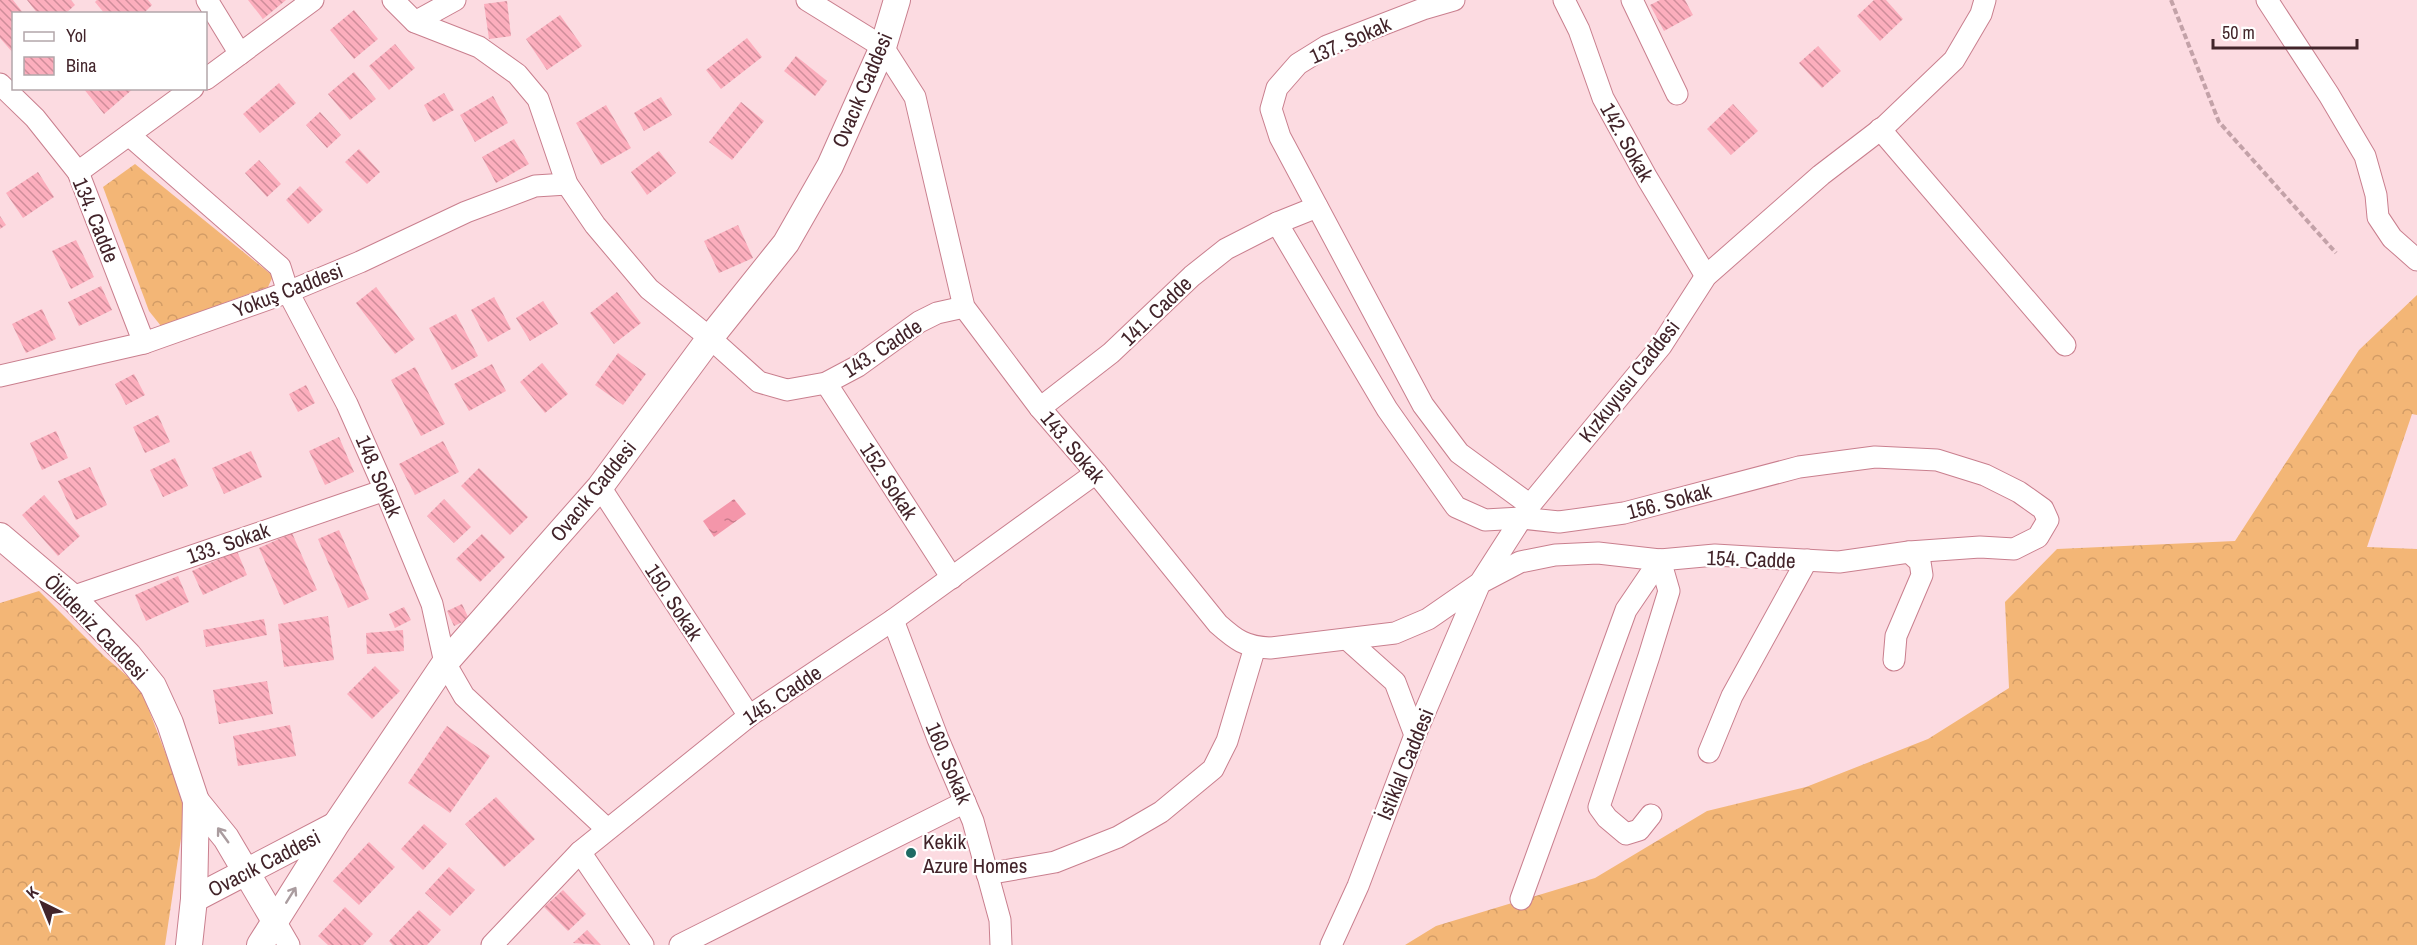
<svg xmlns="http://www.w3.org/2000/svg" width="2417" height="945" font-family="'Archivo Narrow',sans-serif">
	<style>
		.forest { fill: url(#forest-crowns) }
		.water { fill: url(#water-ripples) }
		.building { fill: url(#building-back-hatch) }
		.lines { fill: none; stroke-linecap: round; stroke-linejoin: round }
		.minor-casing { stroke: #c97f8e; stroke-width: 23 }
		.major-casing { stroke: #c97f8e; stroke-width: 28 }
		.path { stroke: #c3a2a8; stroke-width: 4; stroke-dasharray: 6 3; stroke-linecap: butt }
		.minor { stroke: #fff; stroke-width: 21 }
		.major { stroke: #fff; stroke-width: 26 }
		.oneway { stroke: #aa9c9f }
		.poi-dot { fill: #1f6a63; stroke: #fff; stroke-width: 2 }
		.labels { text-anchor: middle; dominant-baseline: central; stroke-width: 4.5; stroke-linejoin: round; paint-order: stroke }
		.street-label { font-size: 21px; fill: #42242a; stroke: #fff }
		.poi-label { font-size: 21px; fill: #42242a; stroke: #fff; text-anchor: start }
	</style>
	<defs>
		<pattern id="forest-crowns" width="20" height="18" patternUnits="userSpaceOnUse" patternTransform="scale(1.5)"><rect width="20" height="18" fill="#f3b676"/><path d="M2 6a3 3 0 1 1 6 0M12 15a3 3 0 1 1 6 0" fill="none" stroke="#d29c66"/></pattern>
		<pattern id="water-ripples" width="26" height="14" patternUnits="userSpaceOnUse" patternTransform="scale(1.5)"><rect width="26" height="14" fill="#f496aa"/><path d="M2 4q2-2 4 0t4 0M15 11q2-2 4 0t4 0" fill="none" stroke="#c77a8b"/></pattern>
		<pattern id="building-back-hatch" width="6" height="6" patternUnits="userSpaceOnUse" patternTransform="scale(1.5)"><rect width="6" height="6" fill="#fcaebd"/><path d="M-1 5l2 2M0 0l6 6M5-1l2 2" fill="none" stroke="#ce8d9a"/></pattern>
	</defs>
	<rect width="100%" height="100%" fill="#fcdbe1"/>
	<g class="forest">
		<polygon points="135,164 273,276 268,287 161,326 149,311 103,187"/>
		<polygon points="2417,295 2417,415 2412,414 2367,547 2417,549 2417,945 1405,945 1436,926 1595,878 1707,811 1806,787 1928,739 2009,688 2005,602 2057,549 2235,541 2359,350"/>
		<polygon points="39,591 105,657 140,687 172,770 185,812 165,945 0,945 0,603"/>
	</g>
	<polygon class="water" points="734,499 746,514 714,537 703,521"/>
	<g class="building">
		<polygon points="0,0 13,0 24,14 14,14 14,54 0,38"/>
		<polygon points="27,0 71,0 75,5 65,14 38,14"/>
		<polygon points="97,0 148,0 152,5 143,14 105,14 95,2"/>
		<polygon points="248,0 286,0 263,19"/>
		<polygon points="1660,0 1685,0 1693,15 1664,31 1650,5"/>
		<polygon points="1874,0 1886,0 1903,19 1880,41 1857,16"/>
		<polygon points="507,1 511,36 489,39 484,4"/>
		<polygon points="354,10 378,39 354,59 330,30"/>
		<polygon points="560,15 582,46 547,70 526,39"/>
		<polygon points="747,38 762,57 721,89 706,70"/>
		<polygon points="395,44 415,68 389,90 369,66"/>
		<polygon points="1818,46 1841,71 1822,88 1799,63"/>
		<polygon points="796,56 827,81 815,96 784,71"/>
		<polygon points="354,72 376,99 350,120 328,94"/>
		<polygon points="279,83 296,103 260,133 243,114"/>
		<polygon points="83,88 134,88 104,114"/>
		<polygon points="444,93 454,110 433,122 424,105"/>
		<polygon points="493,96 508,123 475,142 460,115"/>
		<polygon points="661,97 672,115 644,131 634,113"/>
		<polygon points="741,102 764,121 732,160 709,142"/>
		<polygon points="1733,104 1758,131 1731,155 1707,129"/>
		<polygon points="606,105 631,148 601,165 576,123"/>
		<polygon points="320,112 341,135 327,148 306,125"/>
		<polygon points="514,139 529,164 496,183 482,157"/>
		<polygon points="359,149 380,172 367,184 345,162"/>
		<polygon points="659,151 676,173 647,195 631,172"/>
		<polygon points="259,160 281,184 267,197 245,173"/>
		<polygon points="38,172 54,197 23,218 6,193"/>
		<polygon points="300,186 323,210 308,224 286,200"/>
		<polygon points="0,216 6,225 0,229"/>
		<polygon points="738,225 753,258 719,273 704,241"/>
		<polygon points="76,240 94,277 71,289 52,251"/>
		<polygon points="101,286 112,310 79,326 68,302"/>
		<polygon points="376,287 415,339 395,354 356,303"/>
		<polygon points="617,292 641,323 614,344 590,313"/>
		<polygon points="494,297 511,329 488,342 471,310"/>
		<polygon points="543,301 558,324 530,341 516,318"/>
		<polygon points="42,309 56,339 26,353 12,324"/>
		<polygon points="456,314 478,356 452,370 429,328"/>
		<polygon points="618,353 646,374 623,405 595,385"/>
		<polygon points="542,363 568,394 545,413 520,382"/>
		<polygon points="492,364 506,391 469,411 454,384"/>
		<polygon points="415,367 445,424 421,436 391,380"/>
		<polygon points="134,374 145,395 126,405 115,384"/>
		<polygon points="306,385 315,403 298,412 289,394"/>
		<polygon points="158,415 170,442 145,453 133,427"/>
		<polygon points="56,431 68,458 42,470 30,443"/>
		<polygon points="339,437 354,472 325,485 309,451"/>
		<polygon points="443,441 459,472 415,495 399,464"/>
		<polygon points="251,451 262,477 224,494 212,468"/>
		<polygon points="175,458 188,486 163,497 150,470"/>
		<polygon points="90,467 107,505 76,520 58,481"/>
		<polygon points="479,468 528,517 510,535 461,486"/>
		<polygon points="44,495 80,536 58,556 22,515"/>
		<polygon points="444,499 471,527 454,543 427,516"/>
		<polygon points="339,530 369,599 348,608 318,539"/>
		<polygon points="292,533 317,590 284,605 259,548"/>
		<polygon points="482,534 505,557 480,582 456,559"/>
		<polygon points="237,551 247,575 203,595 192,571"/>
		<polygon points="178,576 189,602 146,621 135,595"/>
		<polygon points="462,604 469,619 454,626 447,611"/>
		<polygon points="404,607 411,620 395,628 389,614"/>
		<polygon points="328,616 334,660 284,667 278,624"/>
		<polygon points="264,619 267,635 206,647 203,630"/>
		<polygon points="403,630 404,651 367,654 366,633"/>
		<polygon points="375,666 400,691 372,719 347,694"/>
		<polygon points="267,681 273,714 219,724 213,690"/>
		<polygon points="290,725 296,756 238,766 233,736"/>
		<polygon points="447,726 490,756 450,813 408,783"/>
		<polygon points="496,797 535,839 504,867 465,824"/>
		<polygon points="424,824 447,844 423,870 401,849"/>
		<polygon points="369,842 395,867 359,905 333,881"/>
		<polygon points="449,867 475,890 450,916 425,893"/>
		<polygon points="563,890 586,914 568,931 544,907"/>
		<polygon points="345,907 373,934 363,945 328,945 318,936"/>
		<polygon points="419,910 441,930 427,945 393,945 389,941"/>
		<polygon points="587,930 601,945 573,943"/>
	</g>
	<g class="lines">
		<g class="minor-casing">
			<g id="minor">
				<polyline points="207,0 240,54"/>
				<polyline points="393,0 415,22 479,47 517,74 538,99 567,184 595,225 649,289 710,338 759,382 787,390 826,383 858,366 919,322 937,313 964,307"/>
				<path d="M 807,0 L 883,47 L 915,97 L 964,307 L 1040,408 L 1096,473 L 1218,624 C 1236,640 1245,647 1270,648 L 1395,633 L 1428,619 L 1480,583 L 1530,505 L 1661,346 L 1706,276 L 1821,175 L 1885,126 L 1954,60 L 1981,14 L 1985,0"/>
				<polyline points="1454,0 1423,9 1327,46 1298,64 1277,88 1271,109 1280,137 1423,405 1459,453 1530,505"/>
				<polyline points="1564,0 1579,30 1603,98 1647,178 1706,276"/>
				<polyline points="1632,0 1677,94"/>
				<polyline points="2267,0 2329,95 2365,156 2376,195 2378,217 2392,238 2417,260"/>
				<polyline points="415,22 455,0"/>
				<polyline points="206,79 313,0"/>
				<polyline points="0,84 35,118 78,172 144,343"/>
				<polyline points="1880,129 2065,345"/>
				<polyline points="129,135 280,267 288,292 347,404 385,490 432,604 445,663 464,696 607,829"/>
				<polyline points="78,172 193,88"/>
				<polyline points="1277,223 1387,409 1456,507 1485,520 1521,518 1559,522 1624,513 1799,467 1875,457 1937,460 1985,475 2019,492 2043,509 2048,520 2038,537 2014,549 1980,547 1909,552"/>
				<polyline points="0,376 144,343 288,292 360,262 466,212 535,186 567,184"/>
				<polyline points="826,383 952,578"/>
				<polyline points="1040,408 1111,353 1192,276 1226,249 1277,223 1317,207"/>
				<polyline points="600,487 749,716"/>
				<polyline points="72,597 385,490"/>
				<polyline points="893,620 938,739 973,821 1000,920 1001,945"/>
				<polyline points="1348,640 1395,682 1415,735"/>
				<polyline points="1709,752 1732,696 1807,560"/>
				<polyline points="1651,815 1639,830 1626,834 1607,818 1599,807 1649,656 1669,591 1660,560"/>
				<polyline points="580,852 643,945"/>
				<polyline points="987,874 1055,862 1118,837 1161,812 1213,769 1227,741 1255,647"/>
				<polyline points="1521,899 1626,610 1660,560"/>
				<polyline points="275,921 289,945"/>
				<polyline points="492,945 580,852 749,716 893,620 1096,473"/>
				<polyline points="680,945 965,802"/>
				<polyline points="1331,945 1358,886 1415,735 1480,583 1520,562 1555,555 1598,553 1660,560 1715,555 1839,562 1909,552 1920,562 1922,575 1896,636 1894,660"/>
			</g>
		</g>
		<g class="major-casing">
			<g id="major">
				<polyline points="0,536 72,597 128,655 153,686 170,723 196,801 194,899 189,945"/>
				<polyline points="196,801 226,838 275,921"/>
				<polyline points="194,899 334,826"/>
				<polyline points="260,945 335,826 445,663 600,487 710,338 786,243 830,166 883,47 897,0"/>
			</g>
		</g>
		<polyline class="path" points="2171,0 2219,122 2336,253"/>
		<use href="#minor" class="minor"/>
		<use href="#major" class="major"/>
	</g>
	<defs><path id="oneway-shaft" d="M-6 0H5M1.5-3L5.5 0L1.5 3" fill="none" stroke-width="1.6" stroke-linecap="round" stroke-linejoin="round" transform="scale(1.5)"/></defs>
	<g class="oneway">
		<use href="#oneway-shaft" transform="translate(223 835) rotate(-126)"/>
		<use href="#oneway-shaft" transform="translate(291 895) rotate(-58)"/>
	</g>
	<circle class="poi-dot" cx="911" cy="853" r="6"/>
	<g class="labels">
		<g class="street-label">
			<text transform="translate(1350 40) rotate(-24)">137. Sokak</text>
			<text transform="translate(862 90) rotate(-67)">Ovacık Caddesi</text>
			<text transform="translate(1627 142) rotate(61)">142. Sokak</text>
			<text transform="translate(96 220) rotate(68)">134. Cadde</text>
			<text transform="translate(288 290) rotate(-21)">Yokuş Caddesi</text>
			<text transform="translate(1156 311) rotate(-44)">141. Cadde</text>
			<text transform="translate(882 348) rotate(-33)">143. Cadde</text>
			<text transform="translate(1629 381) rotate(-52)">Kızkuyusu Caddesi</text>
			<text transform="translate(1073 447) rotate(50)">143. Sokak</text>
			<text transform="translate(379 476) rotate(67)">148. Sokak</text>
			<text transform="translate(889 481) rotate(57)">152. Sokak</text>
			<text transform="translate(593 491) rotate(-51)">Ovacık Caddesi</text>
			<text transform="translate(1669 501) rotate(-15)">156. Sokak</text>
			<text transform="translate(228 543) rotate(-19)">133. Sokak</text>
			<text transform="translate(1751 559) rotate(2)">154. Cadde</text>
			<text transform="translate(674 602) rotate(57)">150. Sokak</text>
			<text transform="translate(96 627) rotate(46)">Ölüdeniz Caddesi</text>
			<text transform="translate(782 695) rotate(-34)">145. Cadde</text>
			<text transform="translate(949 763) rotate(67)">160. Sokak</text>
			<text transform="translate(1405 764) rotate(-68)">İstiklal Caddesi</text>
			<text transform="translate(264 863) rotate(-27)">Ovacık Caddesi</text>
		</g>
		<g class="poi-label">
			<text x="923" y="841">Kekik<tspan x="923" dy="24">Azure Homes</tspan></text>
		</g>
	</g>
	<rect x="12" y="12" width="195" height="78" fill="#ffffff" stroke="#b3a7aa" stroke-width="1.5"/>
	<rect x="24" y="32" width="30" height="9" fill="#ffffff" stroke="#b3a7aa" stroke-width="1.5"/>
	<text x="66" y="42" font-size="18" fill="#42242a">Yol</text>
	<rect x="24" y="57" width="30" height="18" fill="url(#building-back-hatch)" stroke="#b3a7aa" stroke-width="1.5"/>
	<text x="66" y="72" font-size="18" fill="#42242a">Bina</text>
	<g transform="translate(42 903) rotate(317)" stroke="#ffffff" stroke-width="4.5" paint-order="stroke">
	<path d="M0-4.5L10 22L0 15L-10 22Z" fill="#42242a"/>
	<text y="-9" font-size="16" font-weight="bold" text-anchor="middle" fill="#42242a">K</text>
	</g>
	<path d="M2213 39v9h144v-9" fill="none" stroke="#42242a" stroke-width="3"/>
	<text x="2222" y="39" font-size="18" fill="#42242a" stroke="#ffffff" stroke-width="4.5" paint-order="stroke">50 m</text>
</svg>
